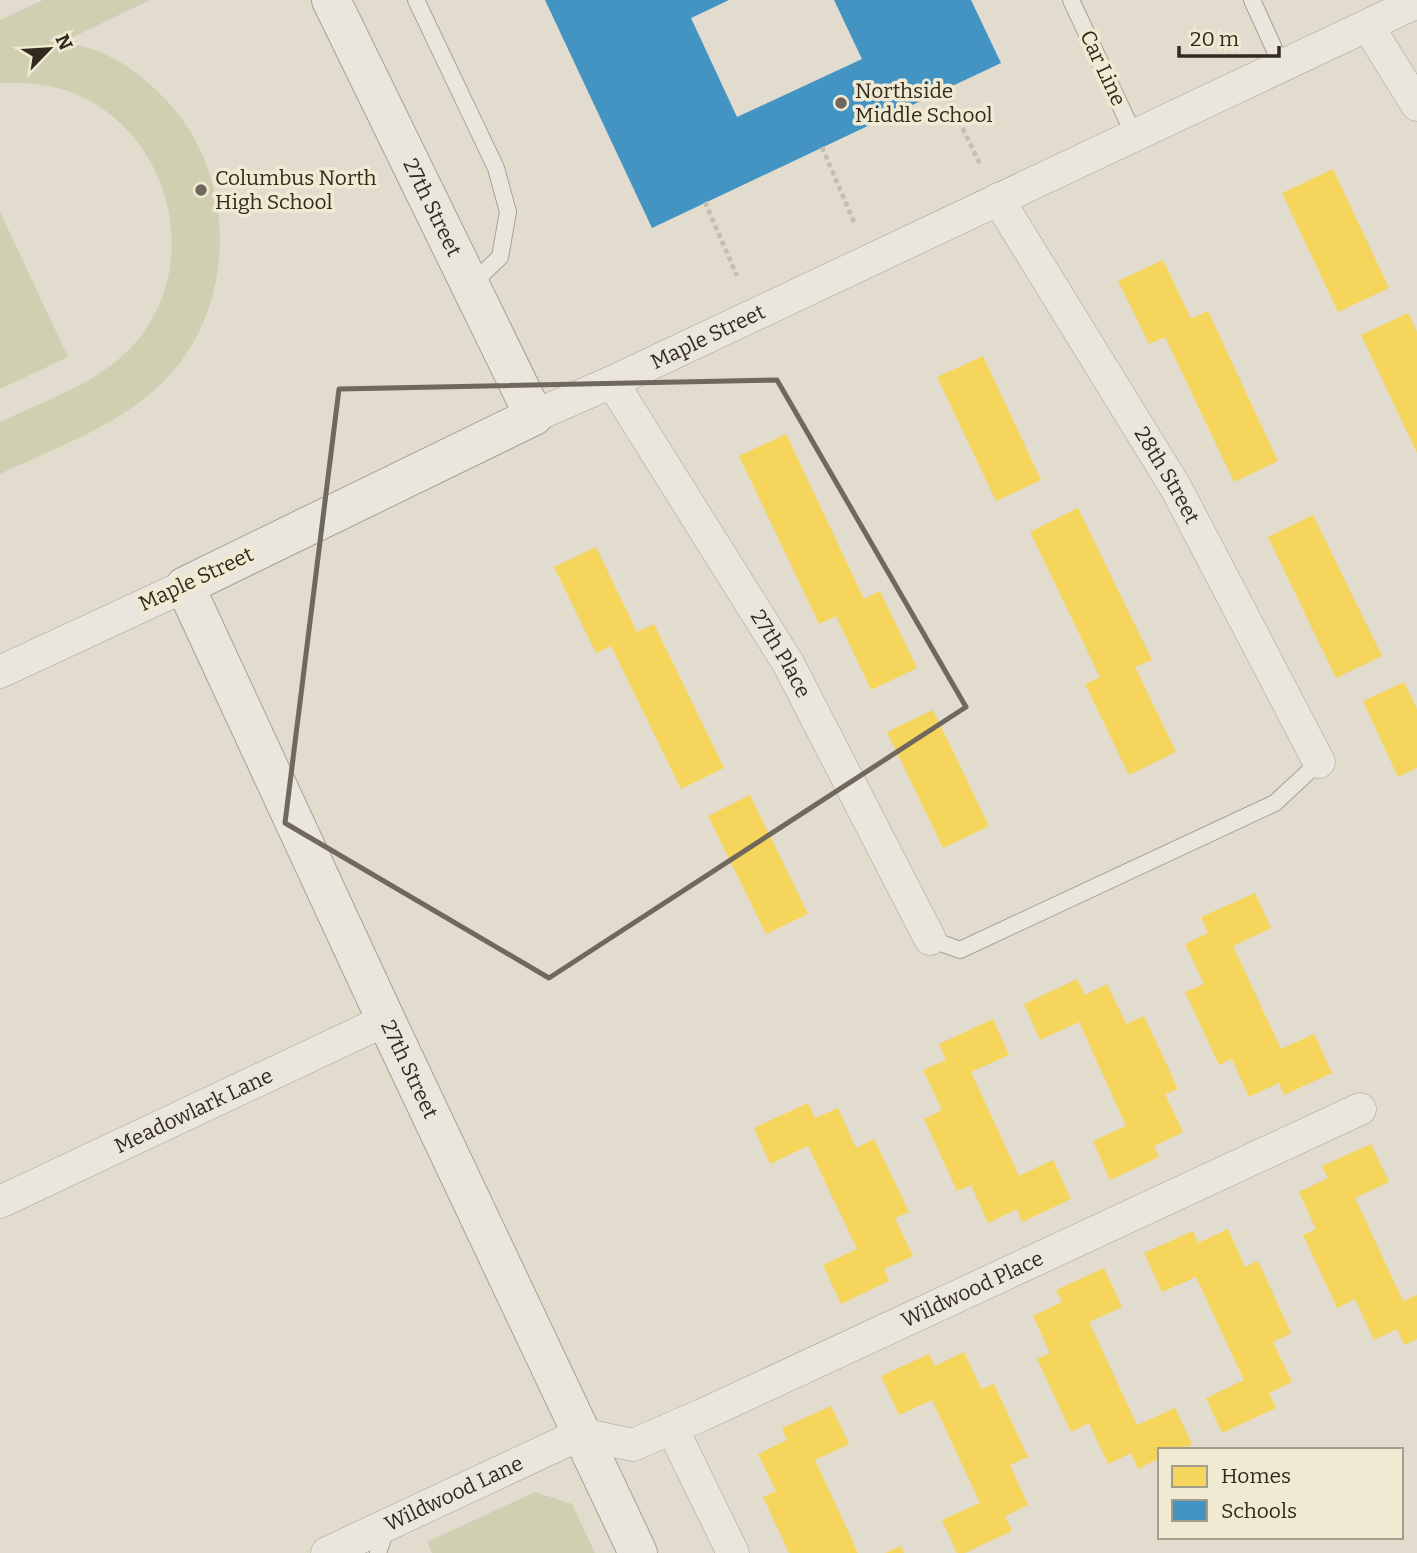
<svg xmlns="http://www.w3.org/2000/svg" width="1417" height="1553" font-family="Bitter,serif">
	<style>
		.green { fill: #ced0b1 }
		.homes { fill: #f6d55c }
		.schools { fill: #4393c3 }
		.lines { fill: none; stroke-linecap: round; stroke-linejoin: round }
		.service-casing { stroke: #a6a196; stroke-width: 18 }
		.minor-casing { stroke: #a6a196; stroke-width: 33 }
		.tertiary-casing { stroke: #a6a196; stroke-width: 40 }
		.path { stroke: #c2bdb5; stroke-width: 4.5; stroke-dasharray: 5 3.5; stroke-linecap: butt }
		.service { stroke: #eae6de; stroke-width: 16 }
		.minor { stroke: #eae6de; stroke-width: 32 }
		.tertiary { stroke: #eae6de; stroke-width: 38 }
		.marked { fill: none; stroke: #70685c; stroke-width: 5; stroke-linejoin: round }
		.poi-dot { fill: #70685c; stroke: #f1ead3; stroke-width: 2.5 }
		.labels { text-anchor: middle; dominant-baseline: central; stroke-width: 7; stroke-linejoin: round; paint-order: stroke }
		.street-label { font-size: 21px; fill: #332a1f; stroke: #f1ead3 }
		.poi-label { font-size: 21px; fill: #332a1f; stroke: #f1ead3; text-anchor: start }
	</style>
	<rect width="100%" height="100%" fill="#e1dccd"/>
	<g class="green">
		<path d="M 43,0 L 150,0 L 65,41 C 76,45 89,47 100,52 C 121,61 141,75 157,91 C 239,166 241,306 162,383 C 118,426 55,448 0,474 L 0,422 C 48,399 106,381 140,337 C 204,255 167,127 68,91 C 46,84 23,82 0,83 L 0,20 Z"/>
		<polygon points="0,212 68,357 0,389"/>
		<polygon points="535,1492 572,1504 595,1553 432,1553 427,1542"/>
	</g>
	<g class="homes">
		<polygon points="1333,169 1389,288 1338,312 1282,193"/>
		<polygon points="1163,260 1191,319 1208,311 1278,461 1234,482 1165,337 1149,344 1118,281"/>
		<polygon points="1408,313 1417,332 1417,453 1361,335"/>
		<polygon points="983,356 1041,480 996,501 937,377"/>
		<polygon points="786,434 864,599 880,591 917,668 871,690 836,616 819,624 739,456"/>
		<polygon points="1078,508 1152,660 1135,667 1176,752 1129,775 1085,684 1100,677 1030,532"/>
		<polygon points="1313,515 1382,656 1336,678 1268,537"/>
		<polygon points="596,547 637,632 654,624 724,768 681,789 611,646 596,653 554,567"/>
		<polygon points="1404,682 1417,709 1417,768 1398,777 1363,701"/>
		<polygon points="933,710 989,826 943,848 887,732"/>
		<polygon points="750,795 808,914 766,934 708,816"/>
		<polygon points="1255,893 1271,928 1233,946 1281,1049 1314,1034 1332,1073 1284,1095 1279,1083 1249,1097 1232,1059 1219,1065 1185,992 1204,984 1185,944 1208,933 1201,917"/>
		<polygon points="1077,979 1085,995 1107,984 1126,1024 1144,1016 1178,1089 1165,1094 1183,1132 1154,1146 1159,1157 1110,1180 1093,1141 1126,1126 1079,1022 1040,1040 1024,1004"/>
		<polygon points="993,1019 1009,1055 971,1072 1019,1176 1053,1160 1071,1199 1022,1222 1017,1209 988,1223 971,1185 957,1191 924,1119 942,1110 923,1070 946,1060 939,1044"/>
		<polygon points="808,1103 815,1118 838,1108 856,1148 874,1139 909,1212 895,1218 913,1256 884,1269 889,1281 841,1304 823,1265 857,1249 808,1146 770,1164 754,1128"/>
		<polygon points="1371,1144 1389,1182 1355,1198 1403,1301 1417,1295 1417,1339 1404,1345 1397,1329 1374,1340 1355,1299 1337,1308 1303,1235 1316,1229 1299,1192 1328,1178 1322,1166"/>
		<polygon points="1228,1229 1245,1267 1258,1261 1291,1333 1273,1342 1292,1382 1269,1393 1276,1408 1222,1433 1206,1398 1244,1380 1196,1277 1162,1292 1144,1253 1193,1231 1198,1243"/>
		<polygon points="1104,1268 1122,1307 1089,1322 1137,1425 1175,1408 1192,1444 1178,1450 1160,1450 1160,1458 1138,1469 1131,1453 1108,1464 1089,1423 1071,1432 1037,1359 1050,1353 1033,1316 1062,1302 1056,1290"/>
		<polygon points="964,1352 981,1389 994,1384 1028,1457 1010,1465 1028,1505 1005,1516 1012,1531 965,1553 957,1553 942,1520 980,1503 932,1400 899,1415 881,1376 929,1354 935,1366"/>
		<polygon points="831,1406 849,1444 815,1460 858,1553 789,1553 763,1497 776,1491 758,1454 787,1440 782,1428"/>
		<polygon points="901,1546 904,1553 885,1553"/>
	</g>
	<polygon class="schools" points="545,0 729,0 691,18 737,117 862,59 834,0 971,0 1001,63 652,228"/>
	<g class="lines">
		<g class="service-casing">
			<g id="service">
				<polyline points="416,0 496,168 508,212 500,257 470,286"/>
				<polyline points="1071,0 1134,135"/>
				<polyline points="1252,0 1282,66"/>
				<polyline points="930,939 960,950 1275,803 1319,762"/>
				<polyline points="378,1553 387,1527"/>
			</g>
		</g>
		<g class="minor-casing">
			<g id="minor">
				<polyline points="1368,26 1417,105"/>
				<path id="s1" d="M 998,199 L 1176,488 L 1319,762"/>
				<path id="s2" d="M 612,382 L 788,663 L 930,939"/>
				<path id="s3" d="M 534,416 L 612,382 L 1417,2"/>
				<polyline points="0,672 185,586"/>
				<path id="s4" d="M 0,1202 L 386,1020"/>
				<polyline points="672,1428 733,1553"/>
				<path id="s5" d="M 327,1553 L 581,1434 L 633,1445 L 704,1414 L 1360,1109"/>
			</g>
		</g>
		<g class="tertiary-casing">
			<g id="tertiary">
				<path id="s6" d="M 331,0 L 534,416 L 185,586 L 386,1020 L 638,1553"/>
			</g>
		</g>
		<g class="path">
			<polyline points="944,90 980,164"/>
			<polyline points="822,147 854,222"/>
			<polyline points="705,202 737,276"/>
		</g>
		<use href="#service" class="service"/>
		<use href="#minor" class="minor"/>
		<use href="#tertiary" class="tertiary"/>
	</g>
	<path class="marked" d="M 777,380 L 966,707 L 549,978 L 285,823 L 339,389 Z"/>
	<g class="poi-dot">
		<circle cx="841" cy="103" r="7"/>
		<circle cx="201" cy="190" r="7"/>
	</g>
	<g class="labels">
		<g class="street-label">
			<text transform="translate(1103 68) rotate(65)">Car Line</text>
			<text stroke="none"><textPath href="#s6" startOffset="231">27th Street</textPath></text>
			<text stroke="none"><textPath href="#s3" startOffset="191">Maple Street</textPath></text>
			<text stroke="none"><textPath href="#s1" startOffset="324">28th Street</textPath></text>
			<text transform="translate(196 579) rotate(-25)">Maple Street</text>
			<text stroke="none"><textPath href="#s2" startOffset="320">27th Place</textPath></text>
			<text stroke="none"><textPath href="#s6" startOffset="1384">27th Street</textPath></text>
			<text stroke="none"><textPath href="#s4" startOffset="214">Meadowlark Lane</textPath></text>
			<text stroke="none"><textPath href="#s5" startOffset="707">Wildwood Place</textPath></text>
			<text stroke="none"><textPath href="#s5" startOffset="140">Wildwood Lane</textPath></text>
		</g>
		<g class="poi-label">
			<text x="855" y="91">Northside<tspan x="855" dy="24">Middle School</tspan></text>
			<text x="215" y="178">Columbus North<tspan x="215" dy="24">High School</tspan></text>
		</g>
	</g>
	<rect x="1158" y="1448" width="245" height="91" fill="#f1ead3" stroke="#a59d8b" stroke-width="2"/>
	<rect x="1172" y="1466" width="35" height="21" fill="#f6d55c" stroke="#a59d8b" stroke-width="2"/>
	<text x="1221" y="1483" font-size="21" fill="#332a1f">Homes</text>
	<rect x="1172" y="1500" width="35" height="21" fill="#4393c3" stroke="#a59d8b" stroke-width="2"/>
	<text x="1221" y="1518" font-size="21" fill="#332a1f">Schools</text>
	<g transform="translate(49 49) rotate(65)" stroke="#f1ead3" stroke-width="5" paint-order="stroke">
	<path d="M0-5L12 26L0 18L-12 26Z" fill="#332a1f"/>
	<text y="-10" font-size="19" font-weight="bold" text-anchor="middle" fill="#332a1f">N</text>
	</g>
	<path d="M1179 46v10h100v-10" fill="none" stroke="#332a1f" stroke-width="3.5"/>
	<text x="1190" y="46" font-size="21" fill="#332a1f" stroke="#f1ead3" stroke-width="5" paint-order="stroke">20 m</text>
</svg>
